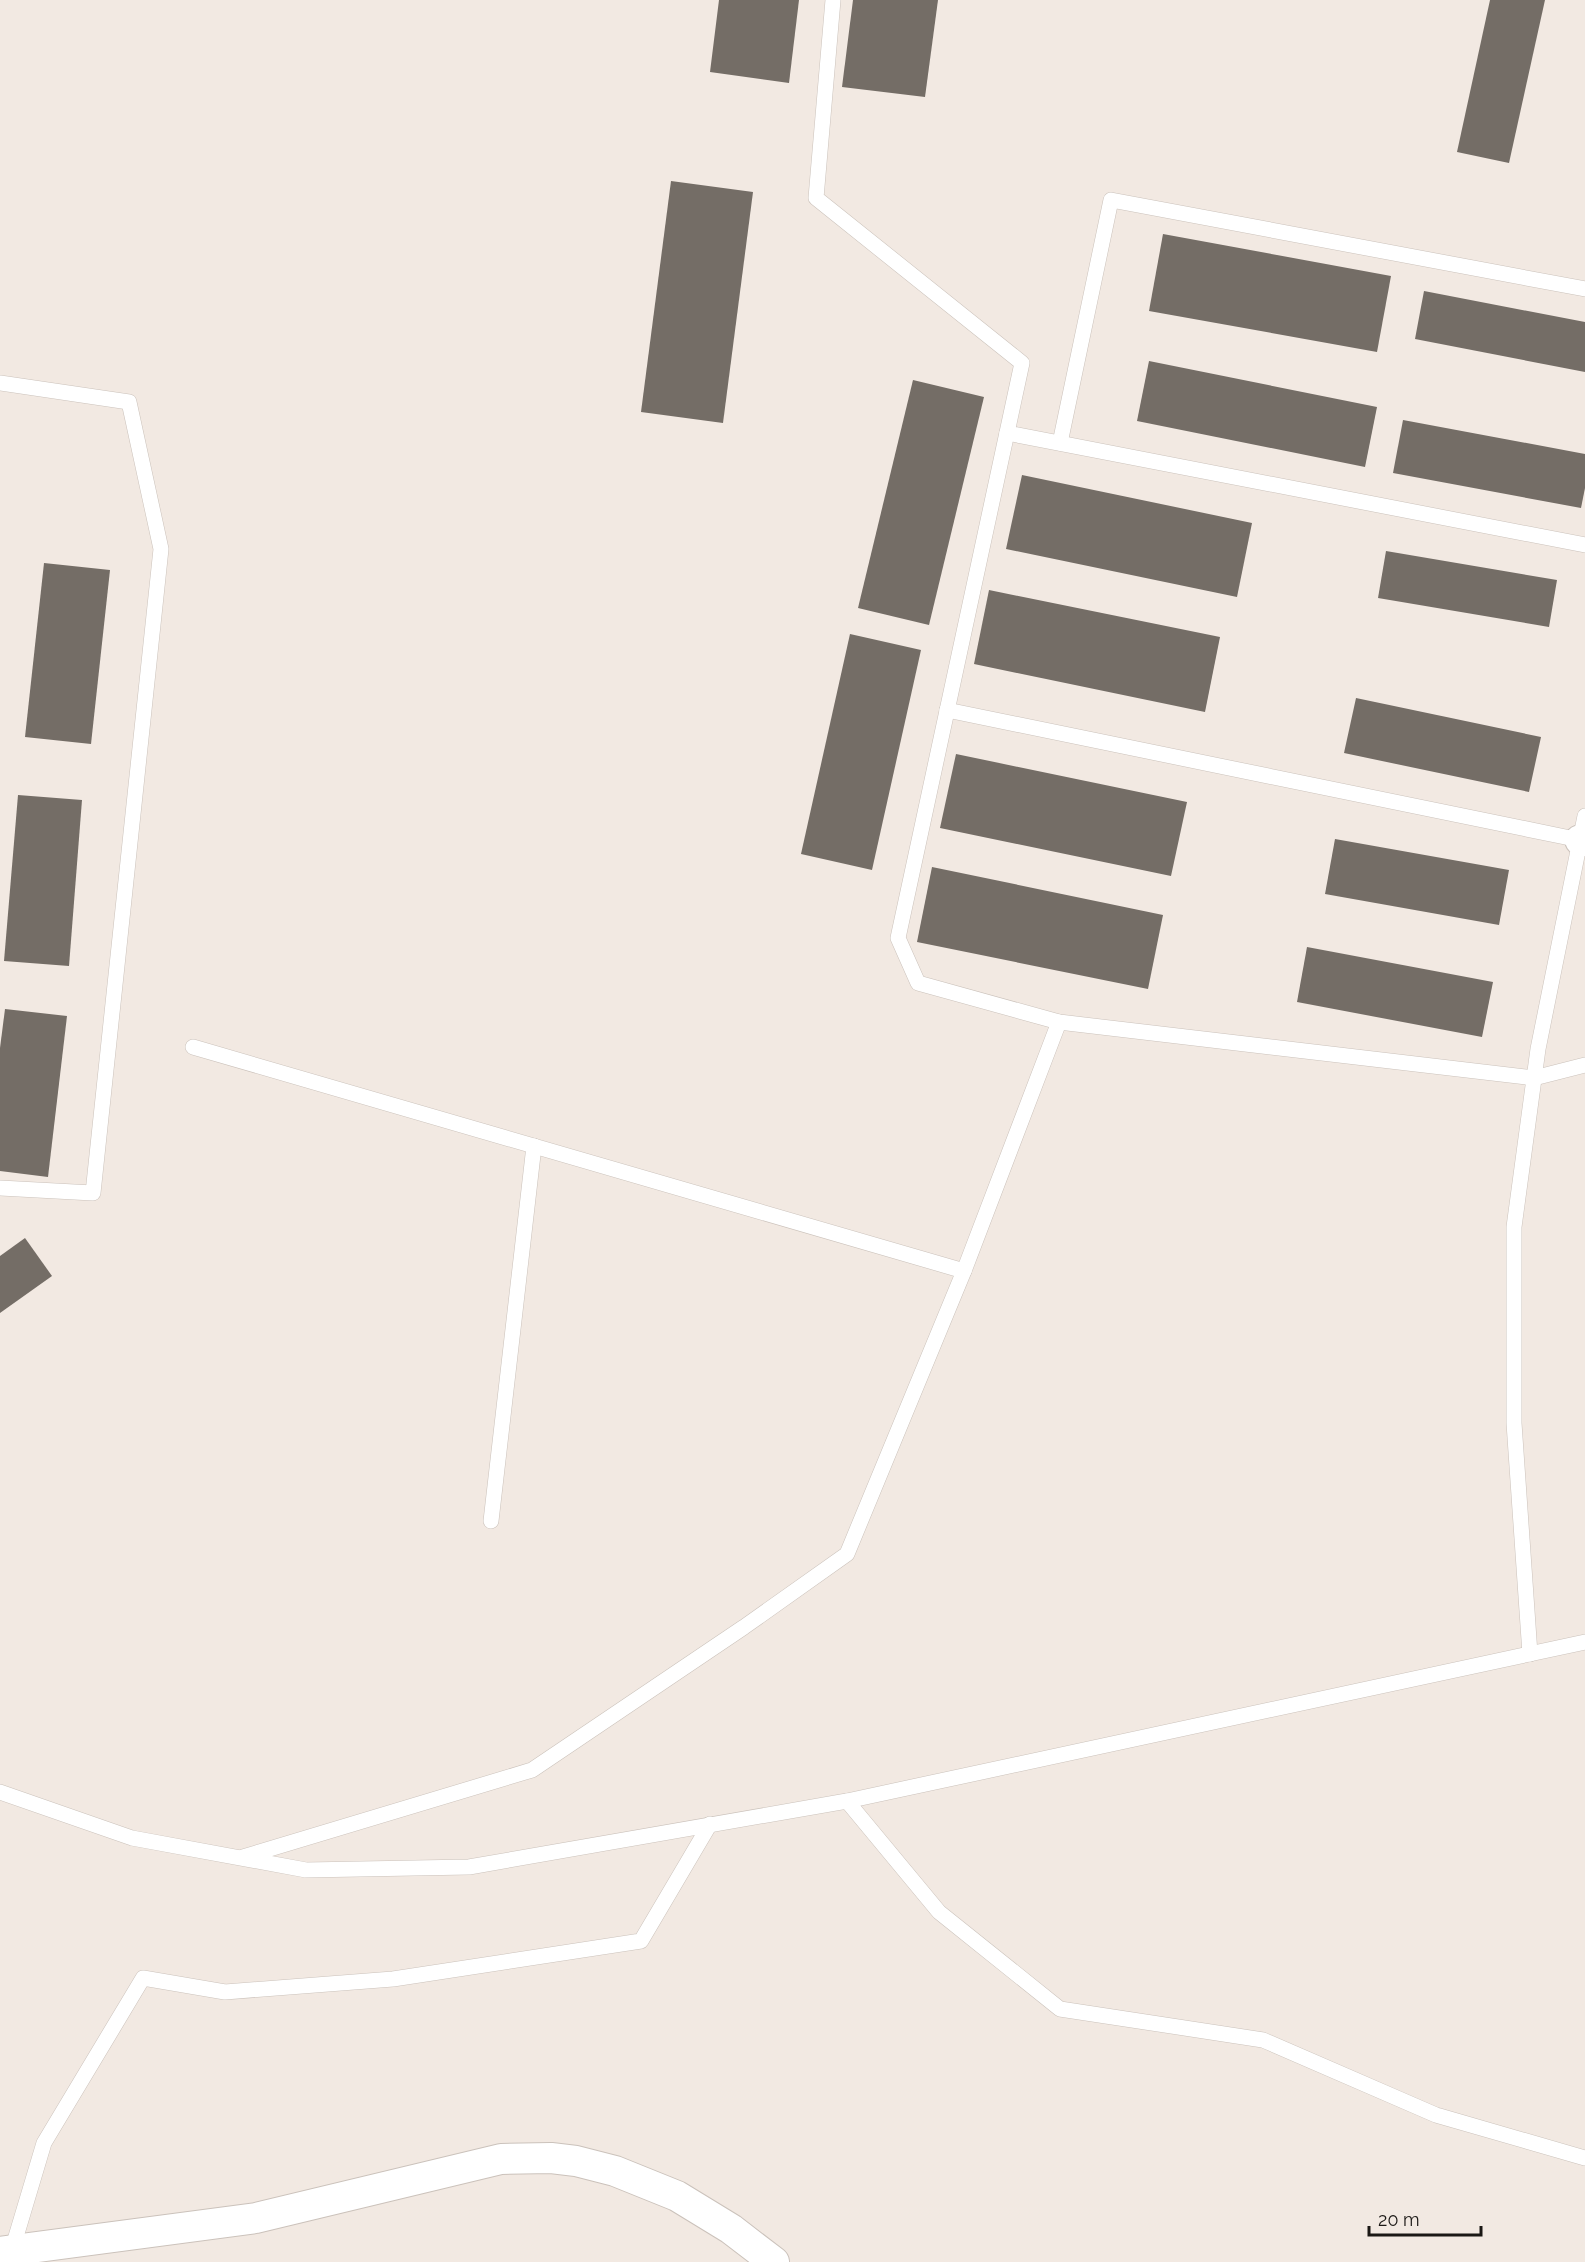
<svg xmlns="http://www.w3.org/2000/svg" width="1585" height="2262" font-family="Raleway,sans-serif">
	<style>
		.building { fill: #746d66 }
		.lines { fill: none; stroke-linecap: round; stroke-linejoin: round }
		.lane-casing { stroke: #cbc2bb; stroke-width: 16 }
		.street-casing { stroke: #cbc2bb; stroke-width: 32 }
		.lane { stroke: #fff; stroke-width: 15 }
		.street { stroke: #fff; stroke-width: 30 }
	</style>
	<rect width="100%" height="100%" fill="#f2e9e2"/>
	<g class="building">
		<polygon points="719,0 799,0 789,83 710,72"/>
		<polygon points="853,0 938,0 925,97 842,87"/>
		<polygon points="1490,0 1545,0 1509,163 1457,152"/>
		<polygon points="671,181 753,192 723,423 641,412"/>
		<polygon points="1163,234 1391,276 1377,352 1149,311"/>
		<polygon points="1424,291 1585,322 1585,372 1415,339"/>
		<polygon points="1149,361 1377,407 1365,467 1137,421"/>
		<polygon points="913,380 984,397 929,625 858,608"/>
		<polygon points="1403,420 1585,454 1585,488 1581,508 1393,473"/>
		<polygon points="1022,475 1252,523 1237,597 1006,549"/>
		<polygon points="1386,551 1557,580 1549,627 1378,598"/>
		<polygon points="44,563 110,570 91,744 25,737"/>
		<polygon points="989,590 1220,637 1205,712 974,664"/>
		<polygon points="850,634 921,650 872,870 801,854"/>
		<polygon points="1356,698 1541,737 1529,792 1344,753"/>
		<polygon points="956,754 1187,802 1171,876 940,828"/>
		<polygon points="18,795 82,800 69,966 4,961"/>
		<polygon points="1335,839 1509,870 1499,925 1325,894"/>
		<polygon points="932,867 1163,915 1148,989 917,942"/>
		<polygon points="1307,947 1493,982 1482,1037 1297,1002"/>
		<polygon points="5,1009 67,1016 48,1177 0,1171 0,1048"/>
		<polygon points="25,1238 52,1276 0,1313 0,1256"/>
	</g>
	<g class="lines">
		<g class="lane-casing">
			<g id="lane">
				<polyline points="833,0 816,198 1022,363 898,938 918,983 1059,1022 1534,1078 1585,1065"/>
				<polyline points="0,383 129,402 161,549 93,1193 0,1188"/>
				<polyline points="1007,433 1585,545"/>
				<polyline points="1060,443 1111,200 1585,289"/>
				<polyline points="947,710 1580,840"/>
				<polyline points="193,1047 964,1271"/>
				<polyline points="491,1521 534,1146"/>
				<polyline points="1530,1654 1514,1423 1514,1227 1538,1049 1585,816"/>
				<polyline points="0,1792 132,1838 306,1870 469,1867 847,1801 1585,1642"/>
				<polyline points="847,1801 939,1912 1060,2009 1263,2040 1436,2115 1585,2158"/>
				<polyline points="243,1857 532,1770 744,1627 847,1554 964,1271 1059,1022"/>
				<polyline points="12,2250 44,2143 143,1978 225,1992 393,1979 641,1941 710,1824"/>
			</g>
		</g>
		<g class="street-casing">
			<g id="street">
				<polyline points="1580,840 1585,841"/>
				<polyline points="0,2252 256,2218 501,2159 551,2158 576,2161 615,2171 677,2196 731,2229 774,2262"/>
			</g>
		</g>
		<use href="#lane" class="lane"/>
		<use href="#street" class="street"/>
	</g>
	<path d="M1369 2226v9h112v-9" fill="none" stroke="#1b1815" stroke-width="3"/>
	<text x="1378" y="2226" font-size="18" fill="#1b1815" stroke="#f2e9e2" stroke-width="4.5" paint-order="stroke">20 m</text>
</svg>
